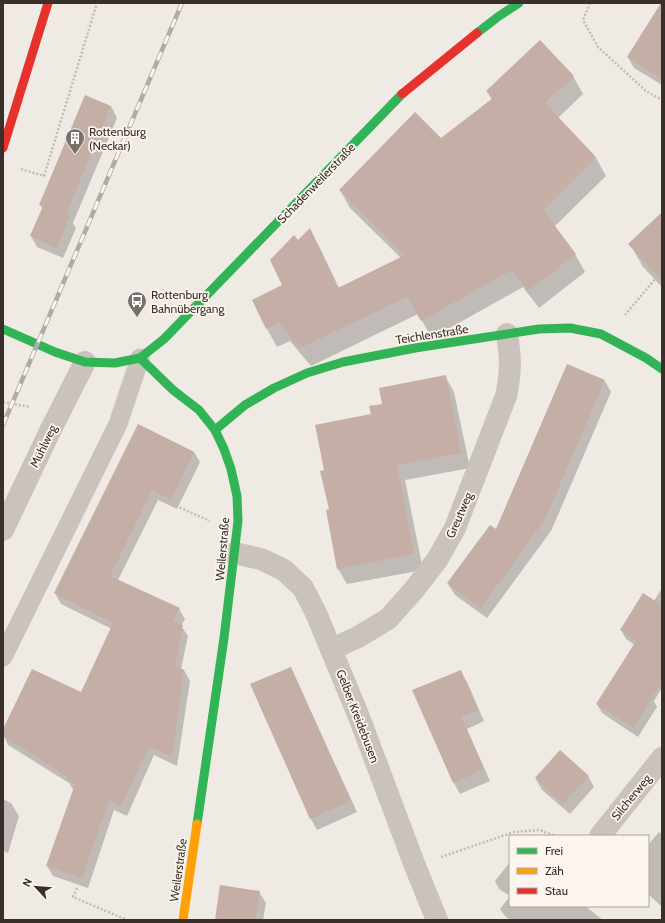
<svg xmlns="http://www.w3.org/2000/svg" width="665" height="923" font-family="Cabin,sans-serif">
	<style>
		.shadow { fill: #0003 }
		.building { fill: #c4aea6 }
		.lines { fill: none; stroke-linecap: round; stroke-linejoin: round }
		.path { stroke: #c2bbb6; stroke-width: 2.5; stroke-dasharray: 2 2; stroke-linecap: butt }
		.lane { stroke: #cac3bd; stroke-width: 19 }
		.street { stroke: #cac3bd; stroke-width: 22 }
		.fast { stroke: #30b455; stroke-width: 9 }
		.slow { stroke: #ff9f0a; stroke-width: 9 }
		.jam { stroke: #e5322d; stroke-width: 9 }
		.rail-casing { stroke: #b1aba8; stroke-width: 4.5 }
		.rail { stroke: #fbf5ed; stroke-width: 3; stroke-dasharray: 9; stroke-linecap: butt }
		.labels { text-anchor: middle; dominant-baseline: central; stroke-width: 3.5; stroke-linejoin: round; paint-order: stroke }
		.poi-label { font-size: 12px; fill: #3b2f2b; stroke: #fbf5ed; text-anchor: start }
		.street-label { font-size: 12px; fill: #3b2f2b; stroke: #fbf5ed }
	</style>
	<rect width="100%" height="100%" fill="#f0eae4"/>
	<g class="shadow">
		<polygon points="662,28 662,85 634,68 628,57"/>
		<polygon points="573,76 583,94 558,118 596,158 606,176 554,227 575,254 585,272 539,308 523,287 432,338 418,314 311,366 290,341 277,347 267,329 298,241 310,230 320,248 339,288 401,258 350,208 340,190 441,139 492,100 487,91"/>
		<polygon points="111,106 117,118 73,223 76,228 63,258 37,247 31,236 43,209 40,205"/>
		<polygon points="662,224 662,287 643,267 630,244"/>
		<polygon points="445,376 454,392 470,468 405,480 423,570 347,584 338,569 327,510 330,510 326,471 372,415 383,405"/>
		<polygon points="605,381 611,392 551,531 487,618 455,595 448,584 496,531"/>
		<polygon points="139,425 194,452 200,462 177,509 158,500 118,580 179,609 185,619 181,626 188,636 181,669 184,670 190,681 177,766 154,755 127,816 114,810 88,888 53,876 47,866 74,791 69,783 8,745 3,734 82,694 112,629 61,604 55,593"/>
		<polygon points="662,588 662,688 654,701 657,707 638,737 602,713 597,704 635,645 626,639 621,630 654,601"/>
		<polygon points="290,668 296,679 357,812 317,830 311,819 251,684"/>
		<polygon points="460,671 467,682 484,721 467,729 490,781 460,794 454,783 414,691"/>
		<polygon points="588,776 594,787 570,814 542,790 536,779"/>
		<polygon points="3,799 11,803 19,816 8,853 3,851"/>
		<polygon points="659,832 662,835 662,907 648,894 648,845"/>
		<polygon points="510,862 510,906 585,906 603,920 510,920 505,916 500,909 510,896 499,889 495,881"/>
		<polygon points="259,892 266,903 263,920 216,920"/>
	</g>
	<g class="building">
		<polygon points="661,3 662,3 662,79 627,57"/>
		<polygon points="540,40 574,76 545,103 596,157 543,210 576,254 528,291 512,270 421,321 407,297 300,348 279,323 266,329 252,300 282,285 270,260 294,235 298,240 310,228 338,288 405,255 339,190 415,112 441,138 493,98 486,91"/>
		<polygon points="85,95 111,106 66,214 70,216 57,248 30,236 43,206 39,205"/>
		<polygon points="662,212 662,280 628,244"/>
		<polygon points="567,364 605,380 545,519 481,608 447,583 490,525 496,529"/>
		<polygon points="446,375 461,453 397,465 414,554 337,569 326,510 329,509 320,471 324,470 315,425 371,414 369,406 382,404 379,388"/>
		<polygon points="138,424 194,452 171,500 152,490 110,576 180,608 173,621 183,625 175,665 184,670 172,757 149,746 121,806 109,800 82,878 46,866 75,784 67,780 68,777 3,736 3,729 32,669 81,692 113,623 54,593"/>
		<polygon points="643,593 660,604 662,601 662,682 633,728 596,704 636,641 620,630"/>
		<polygon points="291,667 351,801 310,819 250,684"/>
		<polygon points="461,670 478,710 461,717 484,769 453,783 412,690"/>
		<polygon points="560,750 589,776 563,804 535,778"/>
		<polygon points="220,885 260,891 255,920 215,920"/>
	</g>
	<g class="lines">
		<g class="path">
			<polyline points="590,3 583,20 598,47 646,91 662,100"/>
			<polyline points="21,169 44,176 97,3"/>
			<polyline points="625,315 656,278"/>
			<polyline points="3,402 30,407"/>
			<polyline points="176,506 210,521"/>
			<polyline points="441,857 514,832 540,830 555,836"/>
			<polyline points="77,888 73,897 127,920"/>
		</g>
		<polyline class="lane" points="3,657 118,424 140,358"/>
		<g class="street">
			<polyline points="3,530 51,429 85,362"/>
			<polyline points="234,553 261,559 284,570 303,588 316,613 359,717 415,866 437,920"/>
			<path d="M 332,649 L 358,637 L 388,619 L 413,591 L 437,560 L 455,528 L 506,396 C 511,372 511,359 507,334"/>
			<polyline points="600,836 662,758"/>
		</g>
		<g class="fast">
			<polyline points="477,33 499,16 519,3"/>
			<polyline points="3,329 55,352 85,362 115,363 140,358 164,339 402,94"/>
			<polyline points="140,358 173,390 199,410 215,430 224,449 231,469 237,496 238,521 224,638 197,824"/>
			<polyline points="215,430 245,405 274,388 307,373 343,362 415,348 539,329 570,328 601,334 646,358 662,369"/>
		</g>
		<polyline class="slow" points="183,920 197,824"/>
		<g class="jam">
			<polyline points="402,94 477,33"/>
			<polyline points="3,148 48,3"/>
		</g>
		<g class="rail-casing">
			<polyline id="rail" points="3,425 182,3"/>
		</g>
		<use href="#rail" class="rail"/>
	</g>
	<defs>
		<g id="building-pin" transform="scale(1)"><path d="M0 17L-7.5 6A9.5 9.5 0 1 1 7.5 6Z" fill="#7a706c" stroke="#fbf5ed"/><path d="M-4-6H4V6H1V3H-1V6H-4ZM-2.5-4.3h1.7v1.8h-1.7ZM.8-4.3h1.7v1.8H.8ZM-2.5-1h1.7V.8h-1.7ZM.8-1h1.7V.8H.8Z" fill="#fff"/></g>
		<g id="bus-pin" transform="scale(1)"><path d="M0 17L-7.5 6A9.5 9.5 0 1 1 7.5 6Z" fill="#7a706c" stroke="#fbf5ed"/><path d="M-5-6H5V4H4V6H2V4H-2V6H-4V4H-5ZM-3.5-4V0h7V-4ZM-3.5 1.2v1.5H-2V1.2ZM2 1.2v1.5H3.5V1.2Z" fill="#fff"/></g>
	</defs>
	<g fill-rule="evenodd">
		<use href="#building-pin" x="75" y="138"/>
		<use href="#bus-pin" x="137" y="301"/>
	</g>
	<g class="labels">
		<g class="poi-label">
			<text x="89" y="131">Rottenburg<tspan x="89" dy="14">(Neckar)</tspan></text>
			<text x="151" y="294">Rottenburg<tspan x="151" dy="14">Bahnübergang</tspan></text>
		</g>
		<g class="street-label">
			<text transform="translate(316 183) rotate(-46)">Schadenweilerstraße</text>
			<text transform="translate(432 334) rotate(-9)">Teichlenstraße</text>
			<text transform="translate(43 446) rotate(-64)">Mühlweg</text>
			<text transform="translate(459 515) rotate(-66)">Greutweg</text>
			<text transform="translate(222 549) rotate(-85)">Weilerstraße</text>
			<text transform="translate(358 716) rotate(69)">Gelber Kreidebusen</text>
			<text transform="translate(631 797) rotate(-51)">Silcherweg</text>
			<text transform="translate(178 870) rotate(-82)">Weilerstraße</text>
		</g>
	</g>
	<rect width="665" height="923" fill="none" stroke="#3b2f2b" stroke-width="8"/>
	<rect x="509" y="835" width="140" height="72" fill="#fbf5ed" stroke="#aea69f"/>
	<rect x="517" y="848" width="20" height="6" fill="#30b455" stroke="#aea69f"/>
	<text x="545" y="855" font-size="12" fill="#3b2f2b">Frei</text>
	<rect x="517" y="868" width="20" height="6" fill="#ff9f0a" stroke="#aea69f"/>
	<text x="545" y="875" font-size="12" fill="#3b2f2b">Zäh</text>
	<rect x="517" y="888" width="20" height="6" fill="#e5322d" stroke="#aea69f"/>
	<text x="545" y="895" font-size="12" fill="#3b2f2b">Stau</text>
	<g transform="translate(36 887) rotate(296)" stroke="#fbf5ed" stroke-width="3" paint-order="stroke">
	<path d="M0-3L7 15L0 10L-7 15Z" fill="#3b2f2b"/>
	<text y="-6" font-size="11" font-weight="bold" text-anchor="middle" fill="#3b2f2b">N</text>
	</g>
</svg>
